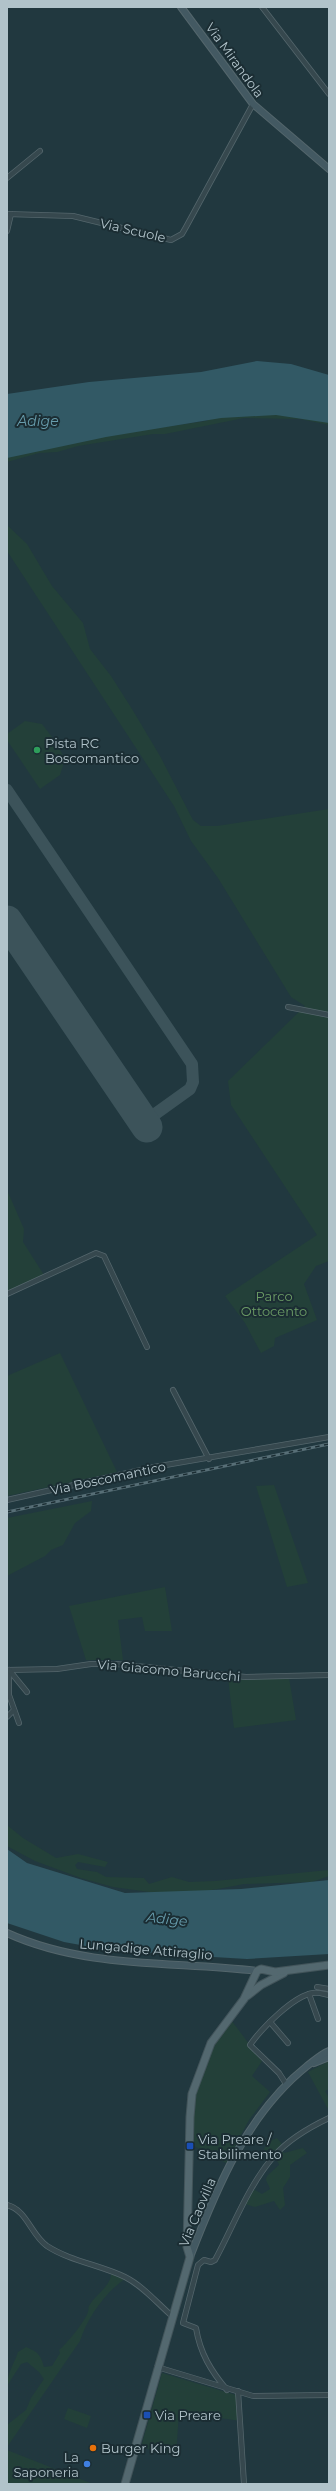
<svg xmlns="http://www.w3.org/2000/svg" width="336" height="2491" font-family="Montserrat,sans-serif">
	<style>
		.green { fill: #234039 }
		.water { fill: #325965 }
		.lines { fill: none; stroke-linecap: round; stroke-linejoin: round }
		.taxiway { stroke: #3c535a; stroke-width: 12 }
		.runway { stroke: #3c535a; stroke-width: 31 }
		.street-casing { stroke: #54666c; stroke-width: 6 }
		.secondary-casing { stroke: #54666c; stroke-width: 8 }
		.primary-casing { stroke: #42545a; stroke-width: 9 }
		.street { stroke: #36484e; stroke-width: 4.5 }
		.secondary { stroke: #435962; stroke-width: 6 }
		.primary { stroke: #53686f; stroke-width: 7 }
		.rail-casing { stroke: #576e76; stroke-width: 3 }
		.rail { stroke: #1b2d33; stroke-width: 1.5; stroke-dasharray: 4.5; stroke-linecap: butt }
		.leisure-dot { fill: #2e9e5b; stroke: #1b2d33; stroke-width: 1.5 }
		.transit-dot { fill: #1a4fb4; stroke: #1b2d33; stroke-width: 1.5 }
		.food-dot { fill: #e8710a; stroke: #1b2d33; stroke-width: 1.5 }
		.shop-dot { fill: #3f7fe0; stroke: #1b2d33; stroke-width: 1.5 }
		.labels { text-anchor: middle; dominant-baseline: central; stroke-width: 4; stroke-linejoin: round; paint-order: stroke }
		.street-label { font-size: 13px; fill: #b1c3ca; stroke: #1b2d33 }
		.poi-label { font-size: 13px; fill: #b1c3ca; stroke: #1b2d33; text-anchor: start }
		.park-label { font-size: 13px; fill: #6c9d66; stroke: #1b2d33 }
		.water-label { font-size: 14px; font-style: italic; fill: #679cac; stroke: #1b2d33 }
	</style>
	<rect width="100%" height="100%" fill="#21383f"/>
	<g class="green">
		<polygon points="225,412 329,416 329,425 300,419 244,418 165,434 153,434 78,446 57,452 39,453 7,462 7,449 206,421"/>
		<polygon points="7,525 27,544 52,586 83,623 90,649 111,676 132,709 160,756 193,820 201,826 217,826 329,809 329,1261 316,1266 304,1284 317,1320 275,1338 274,1346 261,1353 245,1323 225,1296 317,1235 231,1105 228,1081 305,1006 291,997 218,878 191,841 174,806 7,551"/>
		<polygon points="25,721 42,724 55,741 65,759 60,775 40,789 7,740 7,734"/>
		<polygon points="7,1190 24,1229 23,1242 44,1275 7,1292"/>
		<polygon points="60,1353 117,1472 7,1496 7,1376"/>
		<polygon points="274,1485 308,1583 287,1587 256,1486"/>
		<polygon points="92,1501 91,1511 75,1523 63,1545 51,1550 45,1556 7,1576 7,1518"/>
		<polygon points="165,1587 172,1631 145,1631 142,1617 118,1620 123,1660 86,1660 69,1606"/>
		<polygon points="228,1678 289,1678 296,1720 234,1728"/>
		<polygon points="7,1825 23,1838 56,1858 78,1854 108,1862 105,1867 78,1862 75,1865 77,1869 97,1872 106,1877 144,1878 149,1884 172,1877 189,1882 215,1881 329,1870 329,1876 312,1882 244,1884 207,1891 164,1894 113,1887 81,1878 35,1861 7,1846"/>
		<path d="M 231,2020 L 262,2061 L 252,2076 L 270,2092 L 249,2120 L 226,2163 L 192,2145 C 191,2096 202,2060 231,2020 Z"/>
		<polygon points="329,2061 329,2089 325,2091 329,2098 329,2111 308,2072"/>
		<polygon points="277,2138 282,2144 279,2147 284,2153 303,2148 307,2153 290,2165 290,2177 283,2188 285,2205 280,2210 274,2201 255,2207 241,2203 249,2191 255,2190 262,2194 270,2189 266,2180 267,2176 279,2165 278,2162 264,2150 266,2143"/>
		<path d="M 111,2274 L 125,2279 C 104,2293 87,2319 80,2341 L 7,2447 L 7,2425 L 26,2410 L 31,2398 L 44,2379 L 39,2372 L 27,2362 L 21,2364 L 7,2386 C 7,2374 14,2364 18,2352 L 26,2347 C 38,2352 41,2355 44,2367 L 52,2366 L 60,2353 L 59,2350 C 66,2345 86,2320 88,2312 C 89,2309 88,2309 89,2306 C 95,2295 111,2286 111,2274 Z"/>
		<polygon points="162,2373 239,2396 241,2421 179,2412 176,2456 141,2447"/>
		<polygon points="68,2408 91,2416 87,2428 64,2419"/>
		<polygon points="7,2450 93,2484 7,2484"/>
	</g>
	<g class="water">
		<polygon points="257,361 291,364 329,375 329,423 276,415 221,418 106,437 7,458 7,394 89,382 201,372"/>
		<polygon points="7,1849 27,1863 125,1893 241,1889 329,1880 329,1954 247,1959 113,1951 64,1942 7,1923"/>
	</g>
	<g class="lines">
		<polyline class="taxiway" points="7,790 192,1064 193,1082 190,1089 144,1122"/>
		<polyline class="runway" points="7,921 147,1127"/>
		<g class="street-casing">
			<g id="street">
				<polyline points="262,7 329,94"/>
				<polyline points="7,178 40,151"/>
				<polyline points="7,214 73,216 171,240 182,234 186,227 253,104"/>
				<polyline points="7,231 11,214"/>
				<polyline points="288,1007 329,1015"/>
				<polyline points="7,1294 96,1253 104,1256 147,1347"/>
				<polyline points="173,1390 209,1459"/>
				<polyline points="7,1500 154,1467 329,1437"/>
				<polyline points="7,1670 57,1669 91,1664 116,1664 246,1677 329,1675"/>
				<polyline points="9,1670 9,1695 19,1723"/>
				<polyline points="9,1670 27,1692"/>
				<polyline points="7,1717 14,1710"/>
				<polyline points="317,1987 329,1989"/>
				<polyline points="309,1994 318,2019"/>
				<polyline points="270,2022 288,2043"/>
				<path d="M 286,2084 L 279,2073 L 250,2045 C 261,2029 293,1996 313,1993 C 318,1992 324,1994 329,1995"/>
				<path d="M 7,2205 C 27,2210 31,2235 47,2246 C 70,2261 100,2265 125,2277 C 143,2286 157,2303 172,2316"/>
				<polyline points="157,2367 253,2396 329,2395"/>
				<path d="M 227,2390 C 211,2371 200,2353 196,2328 L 183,2323 L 198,2265 L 204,2260 L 211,2262 L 215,2260 C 234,2225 248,2186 274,2156 C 288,2140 310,2127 329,2118"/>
				<polyline points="238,2391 244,2484"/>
			</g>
		</g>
		<g class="secondary-casing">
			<g id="secondary">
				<polyline points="181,7 253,104 329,169"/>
				<path d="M 7,1933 C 86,1969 173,1961 257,1971"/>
				<polyline points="314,2063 329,2057"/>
				<path d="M 190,2257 C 217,2187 247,2114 307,2066 C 314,2061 321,2054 329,2051"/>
			</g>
		</g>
		<g class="primary-casing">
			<g id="primary">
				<polyline points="247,1996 261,1985 284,1973"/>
				<polyline points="125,2484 190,2257 187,2247 190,2117 192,2094 211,2043 244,1999 257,1971 261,1969 275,1972 329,1965"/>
			</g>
		</g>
		<use href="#street" class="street"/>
		<use href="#secondary" class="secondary"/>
		<use href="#primary" class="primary"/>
		<g class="rail-casing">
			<polyline id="rail" points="7,1512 329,1444"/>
		</g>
		<use href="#rail" class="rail"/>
	</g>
	<circle class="leisure-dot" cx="37" cy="750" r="4"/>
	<g class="transit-dot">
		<rect x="186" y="2142" width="8" height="8" rx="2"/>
		<rect x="143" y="2411" width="8" height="8" rx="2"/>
	</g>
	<circle class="food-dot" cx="93" cy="2448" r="4"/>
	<circle class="shop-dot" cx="87" cy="2464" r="4"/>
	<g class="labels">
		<g class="street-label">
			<text transform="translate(235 60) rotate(54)">Via Mirandola</text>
			<text transform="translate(133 230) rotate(13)">Via Scuole</text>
			<text transform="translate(108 1478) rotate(-12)">Via Boscomantico</text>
			<text transform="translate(169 1670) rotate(5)">Via Giacomo Barucchi</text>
			<text transform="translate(146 1949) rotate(5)">Lungadige Attiraglio</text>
			<text transform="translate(197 2212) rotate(-67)">Via Caovilla</text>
		</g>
		<g class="poi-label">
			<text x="45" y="743">Pista RC<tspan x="45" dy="15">Boscomantico</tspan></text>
			<text x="198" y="2139">Via Preare /<tspan x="198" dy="15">Stabilimento</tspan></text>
			<text x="155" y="2415">Via Preare</text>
			<text x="101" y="2448">Burger King</text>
			<text x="79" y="2457" text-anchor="end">La<tspan x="79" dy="15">Saponeria</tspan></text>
		</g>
		<g class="park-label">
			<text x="274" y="1296">Parco<tspan x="274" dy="15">Ottocento</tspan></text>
		</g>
		<g class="water-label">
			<text x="38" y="421">Adige</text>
			<text transform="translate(167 1919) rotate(6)">Adige</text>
		</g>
	</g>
	<rect width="336" height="2491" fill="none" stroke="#b1c3ca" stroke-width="16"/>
</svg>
